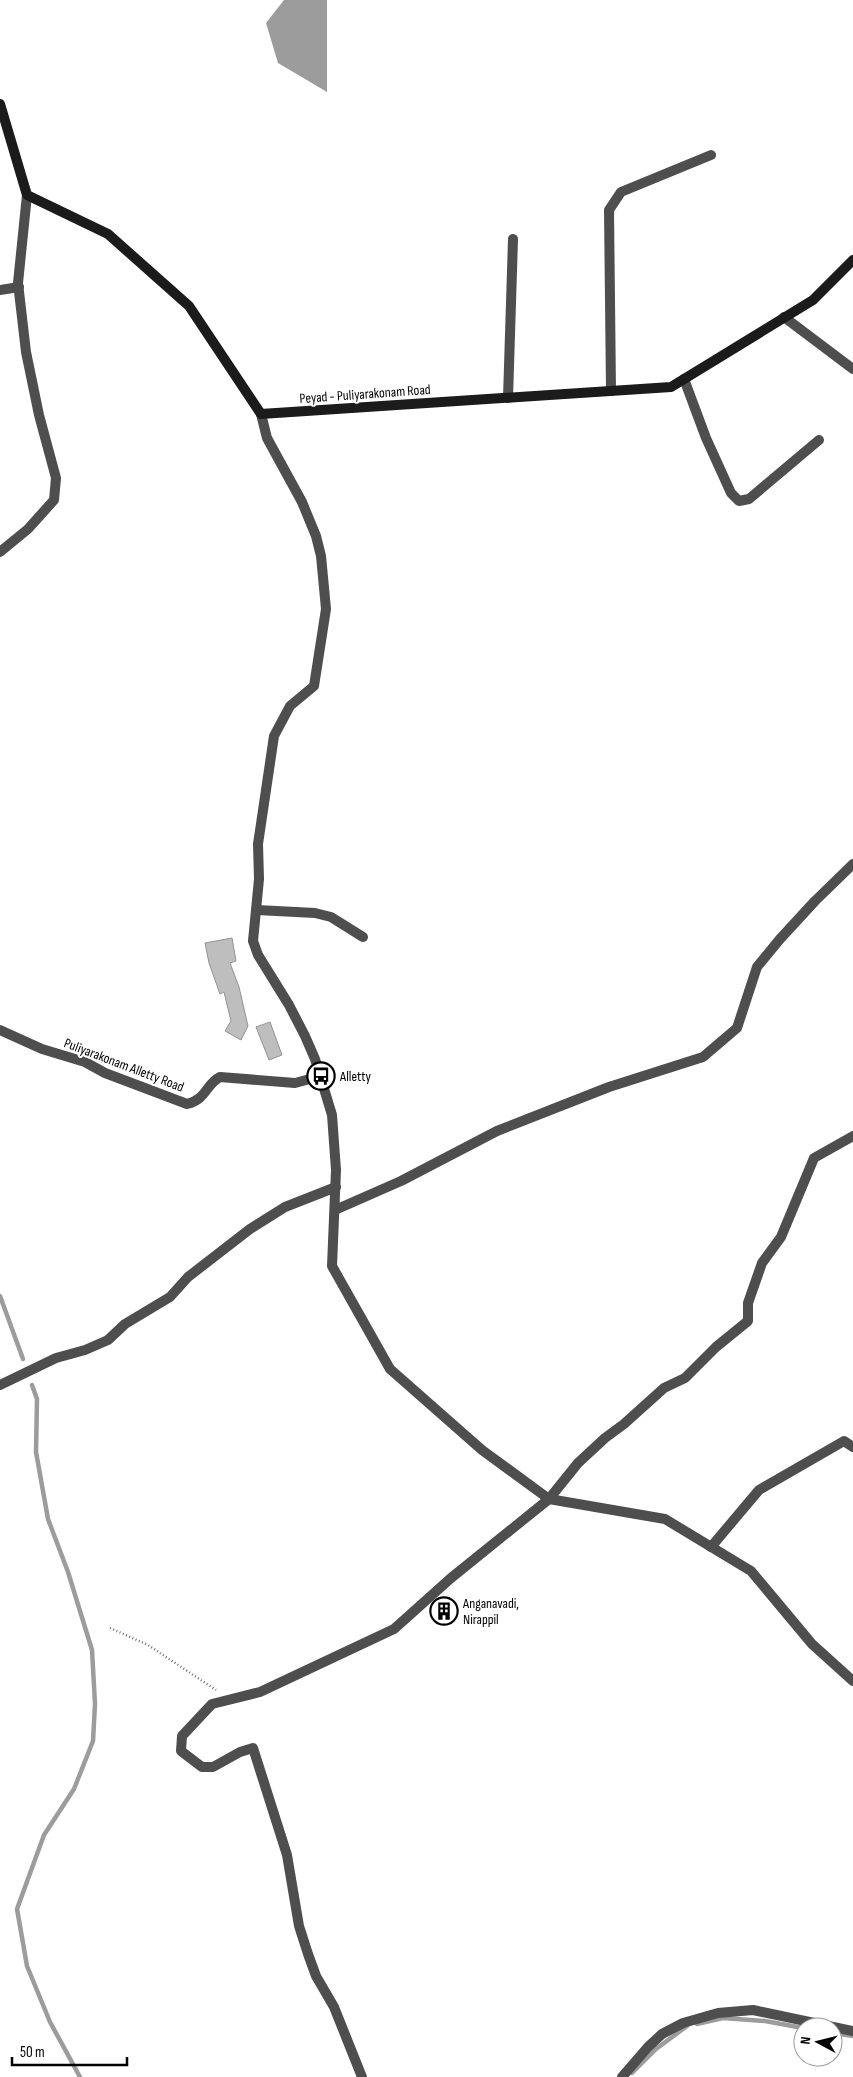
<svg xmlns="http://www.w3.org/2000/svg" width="853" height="2077" font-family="'Sofia Sans Condensed',sans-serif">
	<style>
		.water { fill: #9c9c9c }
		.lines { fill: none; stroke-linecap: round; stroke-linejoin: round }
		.stream { stroke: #9c9c9c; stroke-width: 4.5 }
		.building { fill: #bebebe; stroke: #929292 }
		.path { stroke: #707070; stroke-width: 2.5; stroke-dasharray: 1 2.5; stroke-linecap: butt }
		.minor { stroke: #4e4e4e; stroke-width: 10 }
		.secondary { stroke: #1b1b1b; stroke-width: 10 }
		.labels { text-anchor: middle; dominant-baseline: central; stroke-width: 4; stroke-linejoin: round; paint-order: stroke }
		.street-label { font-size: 14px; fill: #000; stroke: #fff }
		.poi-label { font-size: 14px; fill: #000; stroke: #fff; text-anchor: start }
	</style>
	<rect width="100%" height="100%" fill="#fff"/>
	<polygon class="water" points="284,0 327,0 327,92 278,63 266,23"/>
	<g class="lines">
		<g class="stream">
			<polyline points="0,1296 23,1359"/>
			<polyline points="32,1385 37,1399 36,1452 48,1519 68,1572 92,1650 95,1704 93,1741 74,1789 44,1835 17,1909 27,1966 50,2022 80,2077"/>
			<polyline points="697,2024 723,2018 765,2021 803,2028"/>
			<polyline points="833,2033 853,2036"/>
			<polyline points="632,2073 656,2049 687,2026"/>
		</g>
	</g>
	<g class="building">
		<polygon points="232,938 236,961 230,963 239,987 248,1026 241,1040 225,1031 231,1021 224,992 220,994 209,963 205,943"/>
		<polygon points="270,1022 282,1055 269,1060 256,1027"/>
		<polygon points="444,1598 457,1610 441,1624 432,1612"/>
	</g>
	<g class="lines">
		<polyline class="path" points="110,1628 148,1645 216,1690"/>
		<g class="minor">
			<polyline points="0,290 19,287"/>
			<polyline points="784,317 853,369"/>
			<polyline points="684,379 706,438 731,493 739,501 749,499 819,440"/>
			<polyline points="611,391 609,210 621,192 711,155"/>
			<polyline points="508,398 513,239"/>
			<polyline points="261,414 267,438 302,502 316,536 321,556 326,609 314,686 290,706 274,736 258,844 259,879 253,941 258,955 289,1005 305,1036 315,1059 332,1115 336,1170 332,1266 390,1369 482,1450 549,1499 665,1519 751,1571 812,1644 853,1681"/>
			<polyline points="0,552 28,529 54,500 56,478 39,415 26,352 18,283 27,195"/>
			<polyline points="257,910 315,913 331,917 363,937"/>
			<path d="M 0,1030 L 42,1049 L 85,1062 L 105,1073 L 187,1104 C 207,1099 205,1085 220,1077 L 295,1083 L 321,1076"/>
			<polyline points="335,1210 401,1181 497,1131 609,1087 703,1057 737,1028 757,967 780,939 815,901 853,864"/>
			<polyline points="0,1385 56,1358 85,1350 108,1340 125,1324 170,1297 188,1277 250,1229 285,1207 336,1187"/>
			<polyline points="711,1547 759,1490 844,1441 853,1447"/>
			<polyline points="362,2077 334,2007 316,1976 308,1954 299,1926 287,1855 253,1748 240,1752 213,1767 202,1767 181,1751 182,1736 212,1704 260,1692 394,1629 451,1578 549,1499 578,1463 605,1438 624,1424 664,1388 685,1378 716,1347 748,1321 748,1303 762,1263 781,1237 814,1158 853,1136"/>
			<polyline points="622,2077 648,2047 662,2034 683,2023 718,2013 753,2010 853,2031"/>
		</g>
		<polyline class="secondary" points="0,104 27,195 108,234 189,306 261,414 671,387 813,300 853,260"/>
	</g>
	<defs>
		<g id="bus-ring" transform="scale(1.4375)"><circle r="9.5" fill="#fff" stroke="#000" stroke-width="1.5"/><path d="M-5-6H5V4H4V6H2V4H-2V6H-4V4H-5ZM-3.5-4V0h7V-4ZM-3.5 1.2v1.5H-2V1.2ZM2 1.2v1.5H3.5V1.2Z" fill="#000"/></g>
		<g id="building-ring" transform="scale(1.4375)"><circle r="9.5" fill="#fff" stroke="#000" stroke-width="1.5"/><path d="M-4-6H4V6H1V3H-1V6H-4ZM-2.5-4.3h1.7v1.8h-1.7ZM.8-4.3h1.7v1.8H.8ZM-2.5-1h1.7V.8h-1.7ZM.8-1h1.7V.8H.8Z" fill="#000"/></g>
	</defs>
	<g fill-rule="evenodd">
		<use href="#bus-ring" x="321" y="1076"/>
		<use href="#building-ring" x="444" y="1611"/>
	</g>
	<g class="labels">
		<g class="street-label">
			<text transform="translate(365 394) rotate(-4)">Peyad - Puliyarakonam Road</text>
			<text transform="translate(124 1065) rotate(21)">Puliyarakonam Alletty Road</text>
		</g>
		<g class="poi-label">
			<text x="340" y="1076">Alletty</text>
			<text x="463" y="1603">Anganavadi,<tspan x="463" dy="16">Nirappil</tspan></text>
		</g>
	</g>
	<g transform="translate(818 2042) rotate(277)"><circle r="24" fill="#ffffff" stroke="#999999"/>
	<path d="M0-4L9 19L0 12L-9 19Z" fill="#000000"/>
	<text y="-8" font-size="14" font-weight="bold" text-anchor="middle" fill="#000000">N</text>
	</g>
	<path d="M12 2057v8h115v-8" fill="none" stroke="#000000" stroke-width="2.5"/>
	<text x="20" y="2057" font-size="15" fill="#000000" stroke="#ffffff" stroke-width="4" paint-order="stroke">50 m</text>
</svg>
